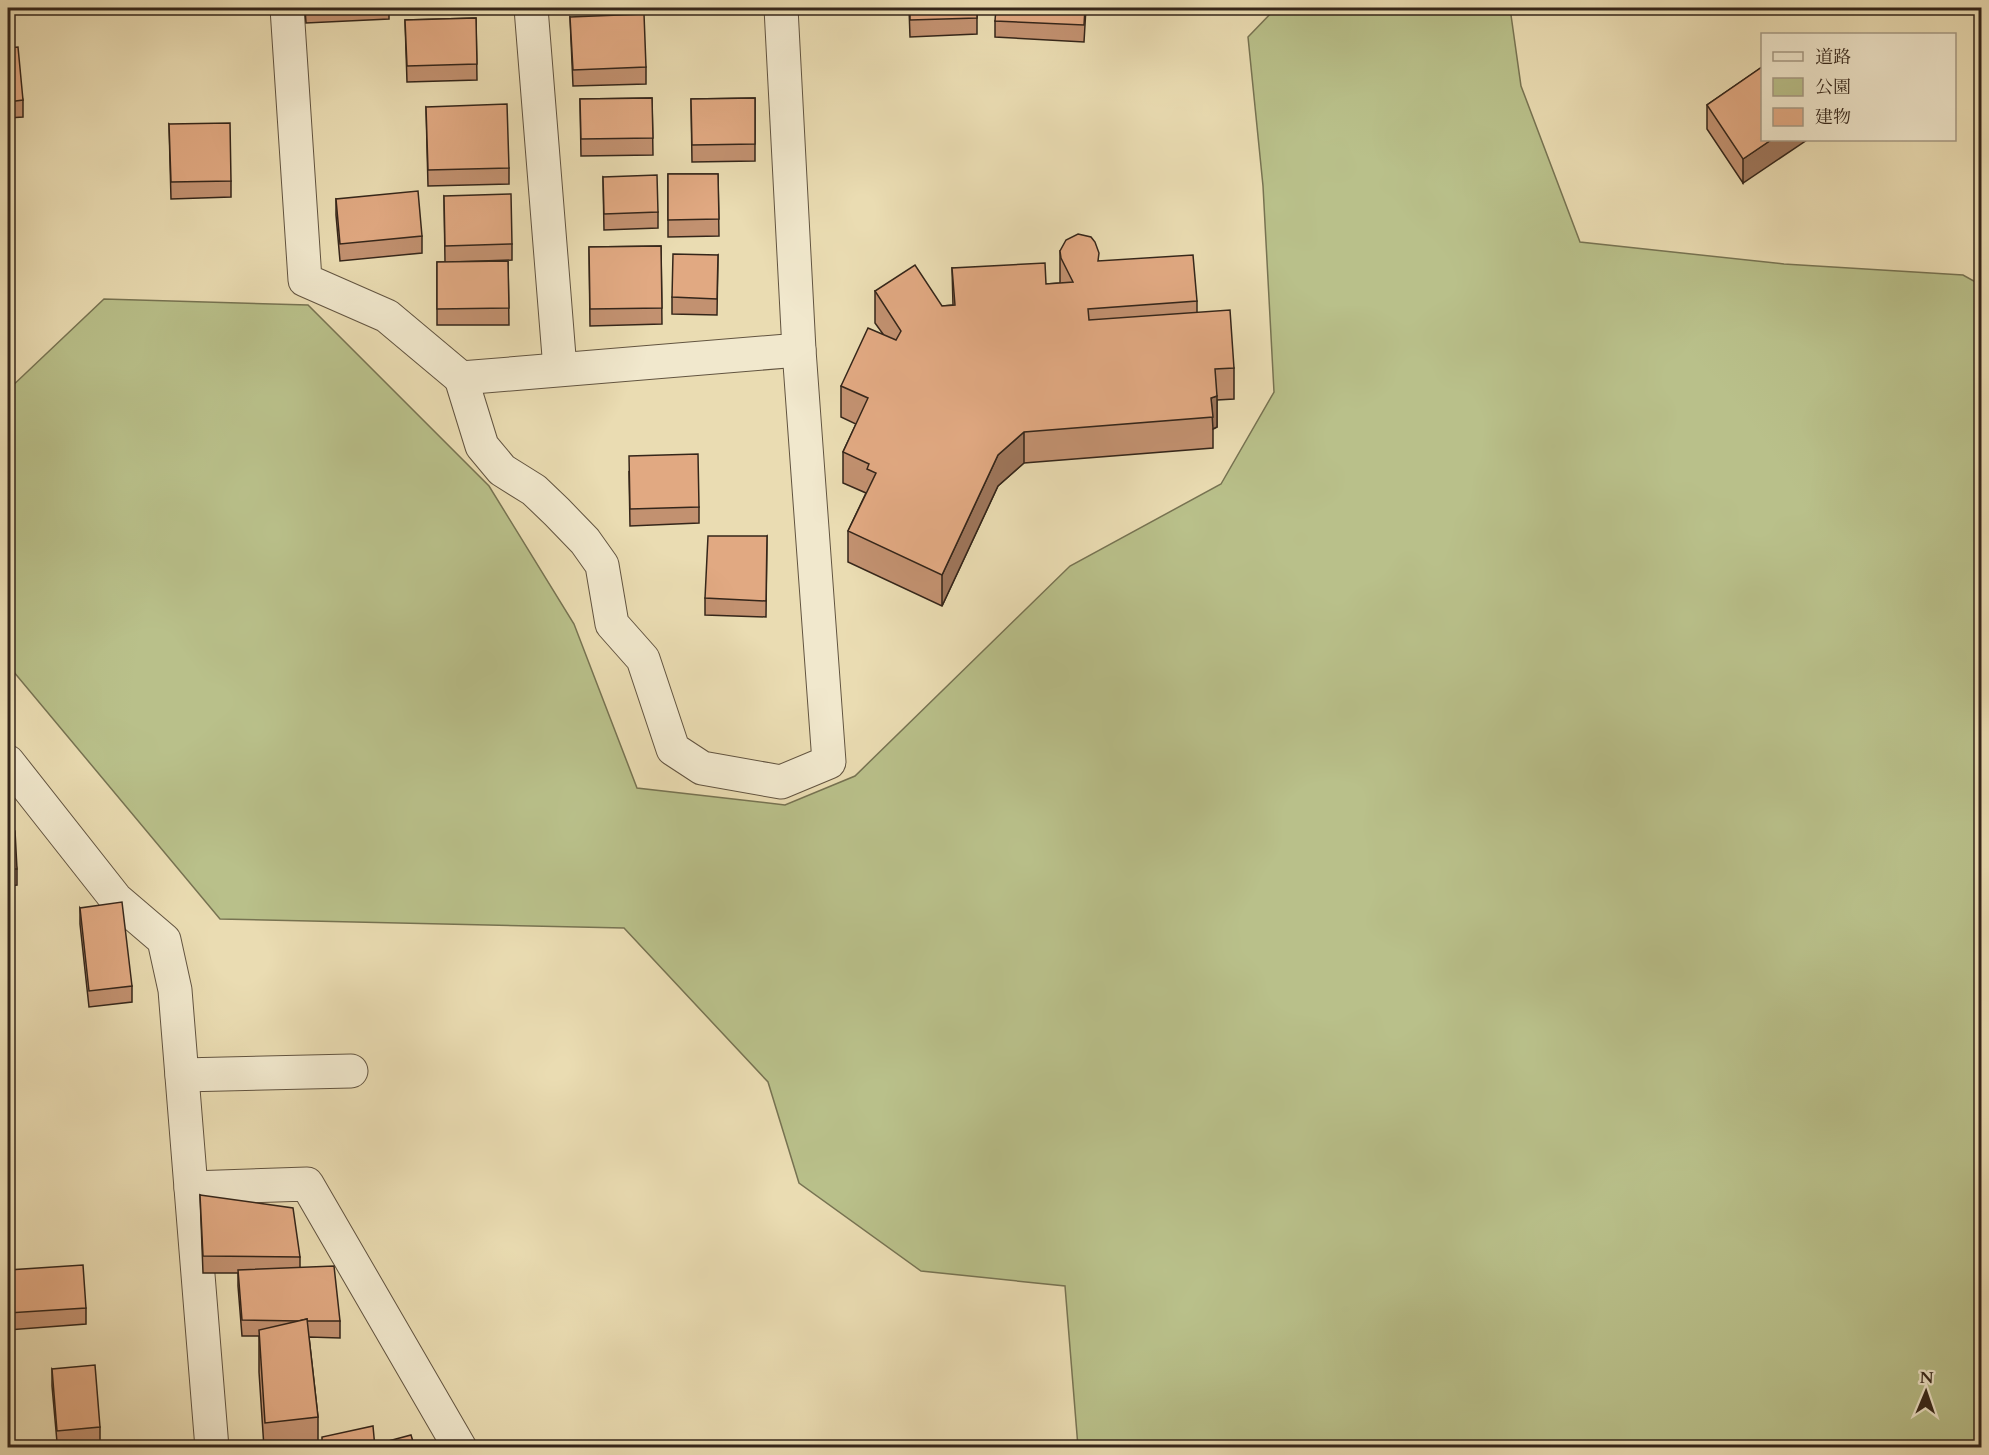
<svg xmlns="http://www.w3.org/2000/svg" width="1989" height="1455" font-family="Cardo,'Noto Serif JP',serif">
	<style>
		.green { fill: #b9c08a; stroke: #777352; stroke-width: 1.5 }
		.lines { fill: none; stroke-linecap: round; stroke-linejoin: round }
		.street-casing { stroke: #625440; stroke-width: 35 }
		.street { stroke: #f1e8cd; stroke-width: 33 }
		.wall { fill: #c29170; stroke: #35261a; stroke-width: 1.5 }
		.shaded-wall { fill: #9e765b; stroke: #35261a; stroke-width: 1.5 }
		.building { fill: #e1a982; stroke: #35261a; stroke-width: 1.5 }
	</style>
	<rect width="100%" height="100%" fill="#eadcb2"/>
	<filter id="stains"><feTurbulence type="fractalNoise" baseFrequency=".00333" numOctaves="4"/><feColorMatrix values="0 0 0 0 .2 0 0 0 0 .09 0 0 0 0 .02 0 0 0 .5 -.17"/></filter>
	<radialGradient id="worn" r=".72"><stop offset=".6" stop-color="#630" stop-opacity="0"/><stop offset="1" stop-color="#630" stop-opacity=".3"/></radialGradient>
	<polygon class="green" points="1276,8 1510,8 1521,86 1580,242 1784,264 1963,275 1981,285 1981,1447 1078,1447 1065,1286 921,1271 799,1183 768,1082 624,928 220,919 8,665 8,390 104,299 308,305 489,486 574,624 637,788 785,805 855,776 1070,566 1221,484 1274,392 1263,186 1248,37"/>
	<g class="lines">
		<g class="street-casing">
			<g id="street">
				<polyline points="287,8 305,280 387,316 461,378 799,350 781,8"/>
				<polyline points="531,8 560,369"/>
				<polyline points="461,378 482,446 502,470 534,490 557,512 585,541 602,565 612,624 643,659 673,749 702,768 781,782 829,762 799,350"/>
				<polyline points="8,762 116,899 164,940 175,990 212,1448"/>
				<polyline points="182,1075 351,1071"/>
				<polyline points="191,1188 307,1184 460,1448"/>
			</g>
		</g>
		<use href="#street" class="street"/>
	</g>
	<g class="wall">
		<polygon points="305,8 389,8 389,19 306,23"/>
		<polygon points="909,8 977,8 977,34 910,37"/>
		<polygon points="1086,8 1084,42 995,37 995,21"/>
		<polygon points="570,17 646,67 646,84 573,86"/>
		<polygon points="476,18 477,80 407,82 405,20"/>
		<polygon points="8,48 23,100 23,117 8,118"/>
		<polygon points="1762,67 1743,183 1707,129 1707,105"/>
		<polygon points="652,98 653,155 581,156 580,99"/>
		<polygon points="755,98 755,161 692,162 691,99"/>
		<polygon points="426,107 509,168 509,184 428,186"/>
		<polygon points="169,124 231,181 231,197 171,199"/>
		<polygon points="668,174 718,174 719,236 668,237"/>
		<polygon points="603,177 658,212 658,228 604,230"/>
		<polygon points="444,196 512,244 512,260 453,262 508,261 509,325 437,325 437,262 445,262"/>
		<polygon points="336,199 422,236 422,253 340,261 336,215"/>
		<polygon points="661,246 662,324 590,326 589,247"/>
		<polygon points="1060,251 1099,261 1197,301 1197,312 1234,368 1234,399 1217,400 1217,427 1213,429 1213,448 1024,463 998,486 942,606 848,562 848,531 866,493 843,483 843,452 856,424 841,417 841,386 883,334 875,323 875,291 942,306 953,305 952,268 1046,284 1060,283"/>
		<polygon points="718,255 717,315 672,314 672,297"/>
		<polygon points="629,472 699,507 699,523 630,526"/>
		<polygon points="767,536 766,617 705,615 705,598"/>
		<polygon points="8,831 17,869 17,885 8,886"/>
		<polygon points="80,908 132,986 132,1002 89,1007 80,924"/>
		<polygon points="200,1195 300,1257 300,1267 340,1321 340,1338 309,1337 318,1417 318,1448 264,1448 259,1372 259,1336 242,1336 238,1286 238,1273 203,1273"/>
		<polygon points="8,1270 86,1308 86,1324 8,1330"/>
		<polygon points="52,1369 100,1427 100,1444 72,1446 57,1442 52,1386"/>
	</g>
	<g class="shaded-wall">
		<polygon points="1771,140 1807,140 1743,183 1743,159"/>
		<polygon points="1217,396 1217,427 1213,429 1211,398"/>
		<polygon points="1024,432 1024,463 998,486 942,606 942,575 998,455"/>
	</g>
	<g class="building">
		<polygon points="910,8 977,8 977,18 910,20"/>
		<polygon points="996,8 1085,8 1084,25 995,21"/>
		<polygon points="644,14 646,67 573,70 570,17"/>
		<polygon points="476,18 477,64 407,66 405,20"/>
		<polygon points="18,47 23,100 8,102 8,48"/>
		<polygon points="1762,67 1762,140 1771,140 1743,159 1707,105"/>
		<polygon points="652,98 653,138 581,139 580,99"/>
		<polygon points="755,98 755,144 692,145 691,99"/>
		<polygon points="507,104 509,168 428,170 426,107"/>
		<polygon points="230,123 231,181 171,182 169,124"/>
		<polygon points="668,174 718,174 719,219 668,220"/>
		<polygon points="657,175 658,212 604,214 603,177"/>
		<polygon points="418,191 422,236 340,244 336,199"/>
		<polygon points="511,194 512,244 445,246 444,196"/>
		<polygon points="1078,234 1091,237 1095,242 1099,253 1098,261 1193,255 1197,301 1088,309 1089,320 1230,310 1234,368 1215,369 1217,396 1211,398 1213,417 1024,432 998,455 942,575 848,531 876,473 867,469 869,464 843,452 868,398 841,386 868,328 896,340 901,331 875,291 915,265 942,306 955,305 952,268 1045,263 1046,284 1073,282 1061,258 1060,251 1066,240"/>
		<polygon points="661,246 662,308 590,309 589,247"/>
		<polygon points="673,254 718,255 717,299 672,297"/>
		<polygon points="508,261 509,308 437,309 437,262"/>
		<polygon points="698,454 699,507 630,509 629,456"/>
		<polygon points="708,536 767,536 766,601 705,598"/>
		<polygon points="8,831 15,831 17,869 8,869"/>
		<polygon points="122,902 132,986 89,991 80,908"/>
		<polygon points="200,1195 293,1208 300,1257 203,1256"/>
		<polygon points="83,1265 86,1308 8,1313 8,1270"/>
		<polygon points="334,1266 340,1321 307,1321 307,1319 299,1321 242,1320 238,1270"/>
		<polygon points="307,1319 318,1417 265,1423 259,1330"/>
		<polygon points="95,1365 100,1427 57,1431 52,1369"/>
		<polygon points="373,1426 375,1448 322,1448 322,1437"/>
		<polygon points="411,1435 415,1448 378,1448 377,1444"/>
		<polygon points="72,1441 72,1448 10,1448 10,1447"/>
	</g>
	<rect width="1989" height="1455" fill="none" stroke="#eadcb2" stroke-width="30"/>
	<rect x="9" y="9" width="1971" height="1437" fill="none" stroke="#35261a" stroke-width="3"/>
	<rect x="15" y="15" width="1959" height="1425" fill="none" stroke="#35261a" stroke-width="1.5"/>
	<rect x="1761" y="33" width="195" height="108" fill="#f1e8cd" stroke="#a69a85" stroke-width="1.5"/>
	<rect x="1773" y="52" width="30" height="9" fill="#f1e8cd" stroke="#a69a85" stroke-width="1.5"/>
	<text x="1815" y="63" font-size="18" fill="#35261a">道路</text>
	<rect x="1773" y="78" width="30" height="18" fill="#b9c08a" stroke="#a69a85" stroke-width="1.5"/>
	<text x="1815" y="93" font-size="18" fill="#35261a">公園</text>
	<rect x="1773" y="108" width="30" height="18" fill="#e1a982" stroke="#a69a85" stroke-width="1.5"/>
	<text x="1815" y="123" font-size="18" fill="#35261a">建物</text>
	<g transform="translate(1926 1392) rotate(2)" stroke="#f1e8cd" stroke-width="4.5" paint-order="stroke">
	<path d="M0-4.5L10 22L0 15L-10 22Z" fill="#35261a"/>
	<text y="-9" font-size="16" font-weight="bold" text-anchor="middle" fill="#35261a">N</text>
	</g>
	<rect width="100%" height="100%" filter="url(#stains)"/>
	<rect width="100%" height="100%" fill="url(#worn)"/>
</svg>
